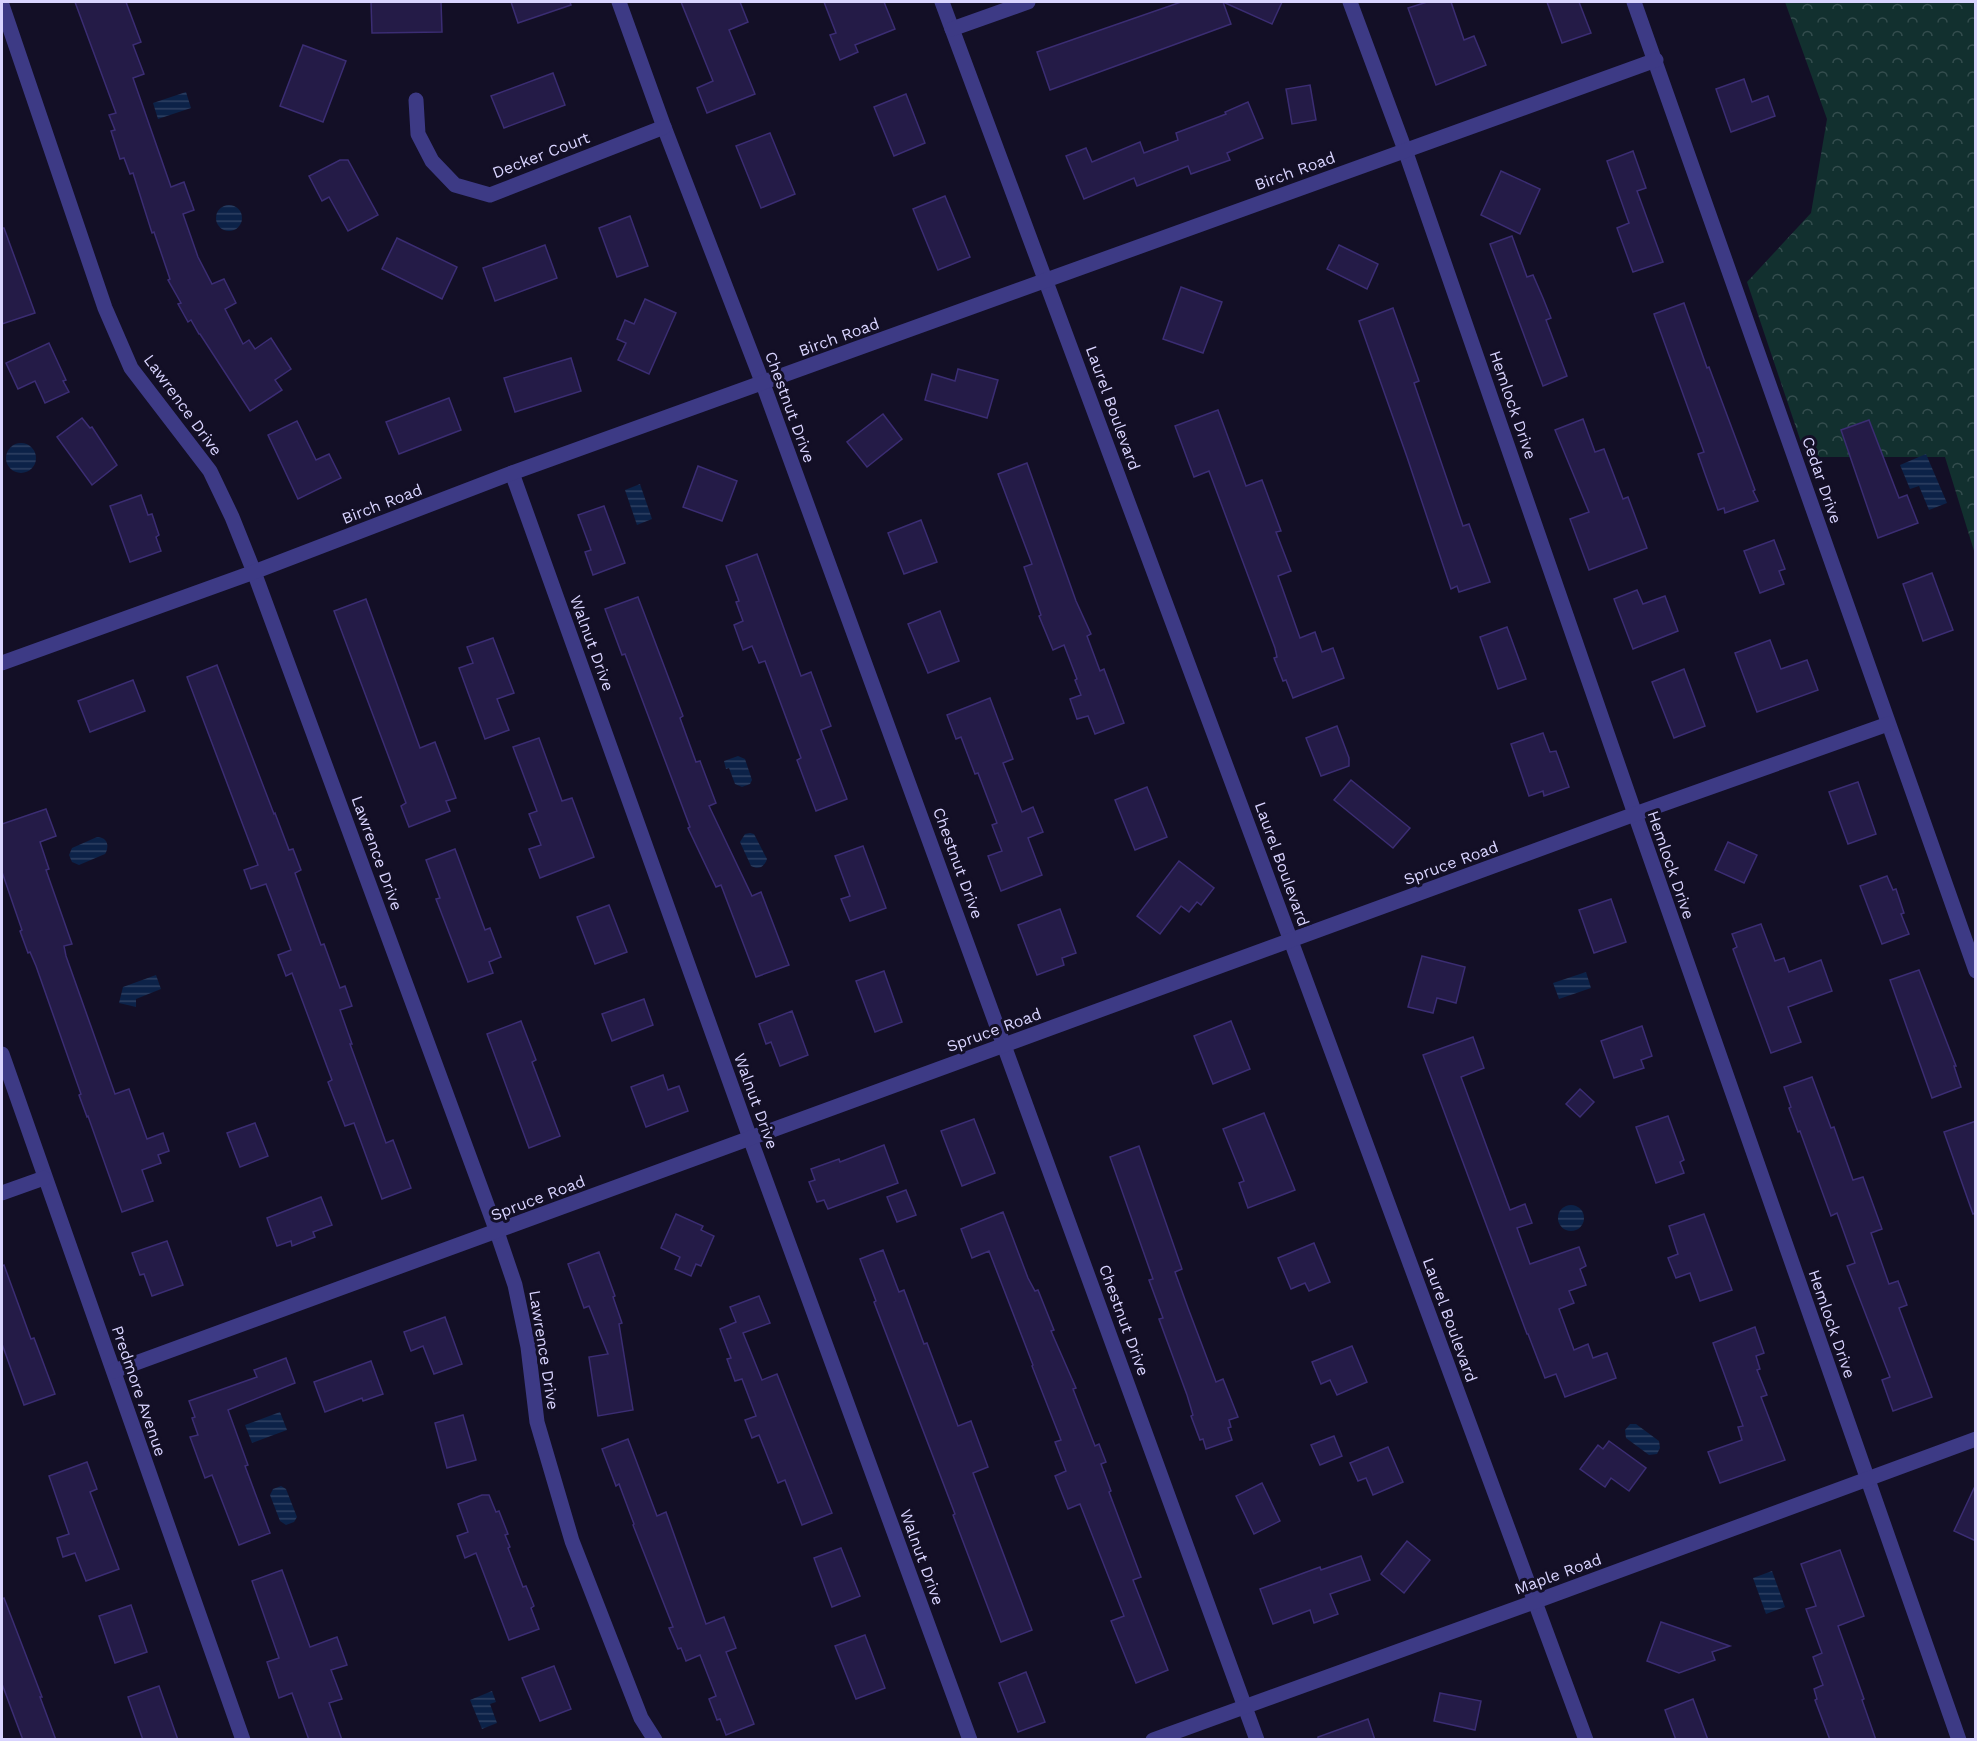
<svg xmlns="http://www.w3.org/2000/svg" width="1977" height="1741" font-family="'Work Sans',sans-serif">
	<style>
		.forest { fill: url(#forest-crowns) }
		.water { fill: url(#water-rules) }
		.building { fill: #241b47; stroke: #3b2d73; stroke-width: 1.5 }
		.lines { fill: none; stroke-linecap: round; stroke-linejoin: round }
		.minor { stroke: #3d3a85; stroke-width: 15 }
		.labels { text-anchor: middle; dominant-baseline: central; stroke-width: 6; stroke-linejoin: round; paint-order: stroke }
		.street-label { font-size: 16px; fill: #d9d4ff; stroke: #130f26 }
	</style>
	<defs>
		<pattern id="forest-crowns" width="20" height="18" patternUnits="userSpaceOnUse" patternTransform="scale(1.5)"><rect width="20" height="18" fill="#12302f"/><path d="M2 6a3 3 0 1 1 6 0M12 15a3 3 0 1 1 6 0" fill="none" stroke="#344d4e"/></pattern>
		<pattern id="water-rules" width="6" height="5" patternUnits="userSpaceOnUse" patternTransform="scale(1.5)"><rect width="6" height="5" fill="#0c2248"/><path d="M0 2.5h6" fill="none" stroke="#2f4163"/></pattern>
	</defs>
	<rect width="100%" height="100%" fill="#130f26"/>
	<polygon class="forest" points="1785,2 1975,2 1975,554 1945,457 1806,457 1747,282 1811,213 1827,119"/>
	<g class="water">
		<polygon points="186,92 191,108 158,119 153,103"/>
		<circle cx="229" cy="218" r="13"/>
		<circle cx="21" cy="458" r="15"/>
		<polygon points="1926,454 1947,503 1929,510 1919,486 1910,489 1900,465"/>
		<polygon points="640,484 652,519 637,525 625,490"/>
		<polygon points="738,756 745,759 752,780 750,784 742,787 735,784 729,768 726,769 724,761"/>
		<path d="M 750,833 L 754,834 L 767,859 C 764,867 759,870 751,866 L 740,842 L 745,834 Z"/>
		<path d="M 97,837 C 107,837 110,846 105,854 L 79,865 L 72,862 L 69,855 L 72,848 Z"/>
		<polygon points="1586,972 1591,988 1559,999 1553,983"/>
		<polygon points="156,975 161,989 136,999 136,1007 119,1003 123,987"/>
		<circle cx="1571" cy="1218" r="13"/>
		<polygon points="280,1412 287,1430 252,1443 245,1425"/>
		<polygon points="1630,1424 1636,1424 1659,1441 1660,1448 1657,1454 1649,1455 1626,1438 1625,1430"/>
		<polygon points="281,1486 286,1489 297,1517 294,1522 286,1525 280,1521 270,1495 273,1489"/>
		<polygon points="1772,1571 1785,1607 1766,1614 1753,1578"/>
		<polygon points="492,1691 496,1702 490,1704 497,1723 482,1729 470,1700"/>
	</g>
	<g class="building">
		<polygon points="75,2 126,2 141,42 133,45 144,74 133,78 171,187 184,182 194,210 183,214 198,257 212,284 224,279 236,303 225,309 243,344 249,340 255,349 271,338 291,369 275,380 282,390 250,411 200,334 199,334 191,320 188,322 178,304 181,303 168,280 170,279 154,232 152,233 133,173 130,174 124,158 120,159 111,131 115,130 109,115 116,113"/>
		<polygon points="371,2 441,2 442,32 372,33"/>
		<polygon points="511,2 570,2 571,5 518,23"/>
		<polygon points="681,2 740,2 748,22 729,30 755,94 707,113 697,88 713,81"/>
		<polygon points="824,2 884,2 895,29 855,45 858,52 840,60 830,35 836,33"/>
		<polygon points="1181,2 1282,2 1272,24 1223,2 1231,24 1050,90 1037,52"/>
		<polygon points="1427,2 1451,2 1464,40 1474,36 1486,65 1436,85 1408,8"/>
		<polygon points="1547,2 1579,2 1591,33 1562,43"/>
		<polygon points="303,45 346,61 323,122 280,106"/>
		<polygon points="553,73 565,105 504,128 491,96"/>
		<polygon points="1744,79 1752,102 1768,96 1775,116 1731,132 1716,89"/>
		<polygon points="1310,85 1316,120 1292,124 1286,89"/>
		<polygon points="906,94 925,143 894,156 874,107"/>
		<polygon points="1248,102 1263,138 1227,153 1230,160 1191,174 1188,166 1137,186 1134,178 1084,199 1066,156 1086,148 1092,162 1140,142 1144,153 1178,140 1176,133 1226,114 1225,112"/>
		<polygon points="770,133 795,194 761,208 736,146"/>
		<polygon points="1633,151 1646,188 1637,191 1663,262 1633,272 1617,228 1629,223 1607,161"/>
		<polygon points="340,160 348,160 378,215 348,231 329,197 322,201 309,176"/>
		<polygon points="1501,171 1540,189 1520,234 1481,215"/>
		<polygon points="945,196 970,257 938,270 913,209"/>
		<polygon points="630,216 648,266 617,277 599,228"/>
		<polygon points="2,228 4,228 35,313 2,324"/>
		<polygon points="1512,236 1527,277 1533,275 1543,298 1551,318 1546,320 1567,376 1543,386 1490,244"/>
		<polygon points="397,238 457,267 442,299 382,269"/>
		<polygon points="545,245 557,278 495,301 483,268"/>
		<polygon points="1339,245 1378,264 1367,289 1327,269"/>
		<polygon points="1181,287 1222,302 1203,353 1163,339"/>
		<polygon points="645,299 676,313 649,374 618,360 626,343 617,339 625,320 634,324"/>
		<polygon points="1684,303 1707,368 1709,367 1755,490 1753,491 1758,501 1725,513 1724,508 1718,510 1705,474 1698,454 1704,452 1654,314"/>
		<polygon points="1393,308 1419,381 1414,383 1463,526 1469,524 1490,582 1459,592 1457,586 1451,589 1407,457 1359,321"/>
		<polygon points="49,343 66,380 63,381 69,392 45,403 35,381 18,389 6,363"/>
		<polygon points="571,358 581,391 515,412 504,378"/>
		<polygon points="958,369 998,380 987,418 925,400 932,374 955,381"/>
		<polygon points="449,398 461,430 399,454 386,422"/>
		<polygon points="1218,410 1246,486 1262,480 1281,531 1276,532 1291,571 1278,576 1300,638 1315,632 1322,652 1333,648 1344,678 1293,698 1286,680 1283,681 1274,658 1277,657 1275,648 1209,471 1194,477 1175,426"/>
		<polygon points="883,414 902,439 867,467 847,442"/>
		<polygon points="82,418 90,428 92,427 117,465 92,485 57,437"/>
		<polygon points="1583,419 1595,452 1604,449 1623,499 1628,497 1647,548 1589,570 1570,519 1589,512 1555,430"/>
		<polygon points="1869,420 1899,498 1907,495 1918,523 1878,538 1841,430"/>
		<polygon points="297,421 316,460 329,454 341,478 298,499 268,435"/>
		<polygon points="1027,463 1076,601 1091,634 1087,636 1100,671 1104,669 1124,723 1095,734 1088,716 1077,719 1070,699 1081,695 1075,680 1077,679 1064,645 1053,650 1039,616 1041,615 1024,567 1032,564 998,474"/>
		<polygon points="698,466 737,481 722,521 683,507"/>
		<polygon points="141,495 148,515 152,514 159,535 156,537 161,551 130,562 110,506"/>
		<polygon points="604,506 625,563 593,575 585,552 591,550 578,515"/>
		<polygon points="921,520 937,562 904,574 888,533"/>
		<polygon points="1774,540 1785,569 1779,571 1784,584 1760,593 1744,551"/>
		<polygon points="757,554 801,676 811,672 831,726 821,730 847,799 816,811 797,760 801,758 765,661 759,663 752,646 743,650 734,625 743,621 736,602 739,601 726,566"/>
		<polygon points="1932,573 1953,630 1923,641 1903,584"/>
		<polygon points="1637,590 1643,604 1665,596 1678,631 1633,649 1614,599"/>
		<polygon points="638,597 683,716 680,718 696,762 700,761 716,803 709,806 752,896 761,892 789,965 756,977 721,885 716,887 688,828 690,827 625,654 622,655 605,609"/>
		<polygon points="366,599 420,748 435,742 456,798 446,801 450,811 409,827 401,806 406,803 334,611"/>
		<polygon points="940,611 959,661 928,673 908,624"/>
		<polygon points="1507,627 1526,679 1498,689 1480,637"/>
		<polygon points="493,638 514,693 497,699 509,730 485,739 459,668 473,663 467,647"/>
		<polygon points="1770,640 1781,669 1807,660 1818,690 1757,712 1735,653"/>
		<polygon points="217,665 274,814 275,813 289,850 293,849 301,870 295,873 321,945 324,944 340,988 345,986 352,1006 340,1010 352,1044 350,1044 386,1143 393,1140 411,1188 382,1199 354,1123 345,1126 328,1082 332,1080 292,973 286,976 278,955 291,950 266,884 251,889 244,870 258,865 187,677"/>
		<polygon points="1684,669 1705,726 1674,738 1652,682"/>
		<polygon points="133,680 145,711 90,732 78,701"/>
		<polygon points="990,698 1013,759 1003,763 1022,812 1033,807 1043,832 1028,838 1042,875 1001,891 988,856 1002,851 992,825 997,823 978,773 975,774 961,737 956,739 947,715"/>
		<polygon points="1337,726 1349,758 1349,766 1321,776 1306,738"/>
		<polygon points="1543,733 1550,752 1556,751 1569,787 1544,796 1543,791 1529,796 1511,744"/>
		<polygon points="539,738 562,801 572,798 594,857 540,878 529,849 541,845 529,814 537,811 513,747"/>
		<polygon points="1351,780 1410,828 1393,848 1334,800"/>
		<polygon points="1858,782 1876,834 1848,844 1829,792"/>
		<polygon points="1147,787 1167,837 1135,850 1115,800"/>
		<polygon points="46,809 56,836 40,842 49,869 46,870 72,944 64,946 66,956 115,1094 129,1089 147,1139 163,1133 169,1151 158,1155 161,1163 142,1170 153,1201 122,1212 88,1116 87,1117 79,1095 81,1094 36,966 30,952 28,953 20,931 22,930 2,872 2,824"/>
		<polygon points="1728,842 1757,855 1744,883 1715,870"/>
		<polygon points="863,846 886,908 850,921 841,899 850,896 835,856"/>
		<polygon points="455,849 485,930 490,928 501,957 489,962 493,973 468,982 436,899 440,898 426,860"/>
		<polygon points="1179,861 1214,888 1201,905 1197,902 1189,912 1181,906 1160,934 1137,916"/>
		<polygon points="1887,876 1893,890 1896,889 1904,913 1901,914 1909,934 1882,944 1860,886"/>
		<polygon points="1611,899 1626,942 1594,953 1579,910"/>
		<polygon points="609,905 627,952 595,964 577,917"/>
		<polygon points="1060,909 1076,953 1062,958 1064,965 1037,975 1018,925"/>
		<polygon points="1761,924 1775,961 1784,958 1789,972 1821,960 1832,991 1788,1007 1801,1042 1771,1053 1733,949 1737,947 1732,934"/>
		<polygon points="1422,956 1465,967 1456,1003 1437,998 1433,1013 1408,1007"/>
		<polygon points="1919,970 1956,1066 1954,1066 1961,1087 1932,1098 1890,980"/>
		<polygon points="884,971 902,1022 875,1032 856,981"/>
		<polygon points="644,999 653,1025 612,1041 602,1014"/>
		<polygon points="792,1011 808,1055 780,1066 771,1042 766,1044 759,1024"/>
		<polygon points="521,1021 536,1060 532,1062 560,1136 529,1148 487,1034"/>
		<polygon points="1231,1021 1250,1069 1213,1084 1194,1036"/>
		<polygon points="1642,1026 1652,1056 1641,1060 1644,1068 1614,1078 1601,1041"/>
		<polygon points="1473,1037 1484,1068 1461,1077 1510,1210 1525,1204 1532,1223 1517,1228 1530,1264 1579,1247 1586,1266 1580,1269 1586,1285 1569,1291 1574,1303 1559,1309 1574,1350 1588,1344 1593,1358 1607,1353 1616,1378 1565,1397 1556,1374 1545,1378 1528,1334 1527,1334 1423,1055"/>
		<polygon points="663,1075 668,1090 679,1086 688,1111 646,1127 631,1087"/>
		<polygon points="1812,1077 1831,1128 1834,1127 1853,1180 1863,1177 1882,1229 1871,1233 1889,1284 1898,1281 1907,1305 1899,1308 1932,1397 1893,1411 1882,1380 1890,1377 1847,1266 1855,1263 1837,1213 1831,1216 1800,1131 1798,1132 1789,1108 1791,1107 1784,1087"/>
		<polygon points="1580,1089 1594,1102 1580,1117 1566,1104"/>
		<polygon points="1264,1113 1295,1190 1248,1208 1239,1183 1244,1181 1223,1129"/>
		<polygon points="1668,1116 1684,1160 1680,1162 1684,1173 1656,1183 1636,1127"/>
		<polygon points="974,1119 995,1173 962,1186 941,1131"/>
		<polygon points="1976,1121 1976,1213 1973,1214 1944,1132"/>
		<polygon points="255,1123 268,1156 240,1167 227,1133"/>
		<polygon points="884,1145 898,1183 828,1209 824,1200 817,1202 809,1182 815,1180 811,1169 839,1159 840,1162"/>
		<polygon points="1139,1146 1182,1269 1175,1272 1188,1308 1216,1382 1223,1379 1238,1417 1229,1420 1231,1427 1228,1428 1232,1440 1206,1449 1203,1439 1200,1440 1191,1416 1193,1415 1187,1395 1159,1319 1163,1318 1149,1280 1153,1279 1110,1157"/>
		<polygon points="906,1190 916,1215 897,1222 887,1197"/>
		<polygon points="321,1197 332,1225 313,1232 315,1237 292,1246 291,1241 277,1246 267,1218"/>
		<polygon points="1003,1212 1028,1278 1035,1291 1038,1290 1054,1330 1051,1331 1076,1388 1073,1389 1095,1446 1099,1444 1106,1462 1101,1464 1111,1491 1109,1492 1141,1577 1133,1580 1168,1670 1136,1683 1111,1621 1124,1616 1080,1504 1068,1509 1055,1476 1066,1471 1055,1442 1061,1440 1032,1366 1033,1365 989,1251 972,1258 961,1229"/>
		<polygon points="676,1214 703,1226 701,1230 714,1236 701,1266 696,1264 691,1276 675,1269 680,1257 661,1248"/>
		<polygon points="1704,1214 1732,1290 1700,1301 1690,1273 1676,1278 1668,1258 1678,1254 1669,1226"/>
		<polygon points="167,1241 183,1285 152,1296 144,1274 140,1275 132,1253"/>
		<polygon points="1314,1243 1330,1282 1309,1291 1305,1283 1291,1289 1278,1258"/>
		<polygon points="883,1250 899,1292 904,1290 924,1344 927,1343 958,1426 971,1421 988,1467 973,1473 1032,1630 1001,1642 953,1515 955,1514 874,1302 876,1301 860,1259"/>
		<polygon points="599,1252 615,1296 613,1297 622,1323 619,1324 633,1410 598,1416 589,1357 608,1354 589,1306 584,1308 568,1264"/>
		<polygon points="4,1265 31,1339 34,1338 55,1394 24,1405 2,1344 2,1266"/>
		<polygon points="759,1296 770,1323 743,1333 762,1380 777,1374 832,1513 802,1525 785,1480 778,1483 759,1435 752,1438 745,1420 756,1416 742,1379 735,1381 727,1359 731,1358 720,1329 736,1322 730,1307"/>
		<polygon points="445,1317 462,1364 434,1374 423,1346 411,1351 404,1332"/>
		<polygon points="1755,1327 1764,1353 1756,1356 1760,1369 1757,1370 1767,1395 1761,1397 1785,1460 1720,1483 1708,1452 1742,1440 1738,1427 1743,1426 1713,1343"/>
		<polygon points="1352,1346 1367,1382 1337,1395 1330,1380 1321,1384 1312,1362"/>
		<polygon points="286,1358 295,1383 228,1410 248,1465 245,1466 270,1533 239,1545 212,1475 205,1478 190,1437 198,1435 192,1418 195,1417 189,1401 257,1377 254,1370"/>
		<polygon points="371,1361 383,1394 363,1401 362,1398 325,1412 314,1382"/>
		<polygon points="463,1415 476,1460 447,1468 435,1423"/>
		<polygon points="1334,1436 1342,1456 1320,1465 1311,1445"/>
		<polygon points="628,1439 657,1516 666,1512 706,1624 724,1617 736,1648 726,1652 754,1724 726,1735 720,1719 717,1720 709,1699 716,1696 700,1655 686,1661 681,1648 678,1649 669,1628 673,1627 633,1525 634,1524 619,1484 616,1486 602,1449"/>
		<polygon points="1609,1441 1646,1468 1629,1491 1611,1478 1605,1487 1580,1469 1598,1445 1603,1449"/>
		<polygon points="1388,1447 1403,1482 1373,1495 1366,1478 1358,1481 1350,1463"/>
		<polygon points="87,1462 97,1489 90,1492 119,1569 86,1581 75,1553 63,1557 57,1538 69,1534 49,1476"/>
		<polygon points="1262,1483 1280,1521 1254,1534 1236,1496"/>
		<polygon points="1976,1484 1976,1541 1954,1531"/>
		<polygon points="482,1495 489,1495 496,1512 499,1511 508,1534 505,1535 510,1547 508,1548 523,1587 526,1586 534,1606 531,1608 539,1629 509,1640 476,1553 465,1558 457,1536 468,1532 458,1504"/>
		<polygon points="1407,1541 1430,1560 1404,1593 1381,1574"/>
		<polygon points="841,1548 860,1596 832,1607 814,1558"/>
		<polygon points="1840,1550 1864,1616 1838,1626 1864,1699 1862,1700 1876,1740 1830,1740 1815,1700 1817,1699 1814,1689 1823,1685 1813,1657 1822,1653 1806,1609 1816,1606 1801,1564"/>
		<polygon points="1361,1556 1370,1580 1330,1594 1338,1614 1314,1623 1310,1610 1273,1624 1260,1589 1320,1567 1321,1570"/>
		<polygon points="282,1570 310,1647 337,1637 347,1665 331,1670 342,1699 329,1703 342,1740 309,1740 292,1693 279,1698 267,1662 279,1658 252,1581"/>
		<polygon points="4,1598 42,1697 40,1697 56,1740 23,1740 2,1684 2,1599"/>
		<polygon points="131,1605 147,1652 115,1663 99,1616"/>
		<polygon points="1661,1622 1664,1623 1730,1646 1712,1652 1715,1660 1679,1673 1647,1661"/>
		<polygon points="865,1635 885,1688 856,1699 835,1646"/>
		<polygon points="554,1666 571,1709 540,1721 522,1678"/>
		<polygon points="1026,1672 1045,1722 1018,1732 999,1683"/>
		<polygon points="159,1686 178,1740 143,1740 128,1697"/>
		<polygon points="1440,1693 1481,1701 1475,1730 1434,1721"/>
		<polygon points="1693,1699 1708,1740 1676,1740 1665,1710"/>
		<polygon points="1368,1719 1375,1740 1318,1740 1318,1737"/>
	</g>
	<g class="lines">
		<g class="minor">
			<polyline points="619,2 664,127 763,384 1257,1740"/>
			<polyline points="942,2 1291,941 1586,1740"/>
			<polyline points="1350,2 1405,150 1635,814 1959,1740"/>
			<polyline points="1634,2 1976,971"/>
			<polyline points="2,5 105,308 131,368 210,471 232,517 254,572 497,1232 515,1285 528,1347 537,1422 572,1541 641,1718 655,1740"/>
			<polyline points="952,29 1028,2"/>
			<polyline points="416,100 418,134 432,161 455,185 490,195 664,127"/>
			<polyline points="512,473 750,1138 970,1740"/>
			<polyline points="2,663 254,572 512,473 1656,60"/>
			<polyline points="2,1054 243,1740"/>
			<polyline points="2,1193 44,1178"/>
			<polyline points="114,1371 1635,814 1888,724"/>
			<polyline points="1153,1740 1534,1602 1976,1439"/>
		</g>
	</g>
	<g class="labels">
		<g class="street-label">
			<text transform="translate(541 155) rotate(-21)">Decker Court</text>
			<text transform="translate(1295 171) rotate(-20)">Birch Road</text>
			<text transform="translate(839 337) rotate(-20)">Birch Road</text>
			<text transform="translate(183 405) rotate(54)">Lawrence Drive</text>
			<text transform="translate(1513 405) rotate(71)">Hemlock Drive</text>
			<text transform="translate(790 407) rotate(70)">Chestnut Drive</text>
			<text transform="translate(1113 408) rotate(70)">Laurel Boulevard</text>
			<text transform="translate(1822 480) rotate(71)">Cedar Drive</text>
			<text transform="translate(382 504) rotate(-21)">Birch Road</text>
			<text transform="translate(592 643) rotate(70)">Walnut Drive</text>
			<text transform="translate(377 853) rotate(70)">Lawrence Drive</text>
			<text transform="translate(958 863) rotate(70)">Chestnut Drive</text>
			<text transform="translate(1451 863) rotate(-20)">Spruce Road</text>
			<text transform="translate(1282 864) rotate(70)">Laurel Boulevard</text>
			<text transform="translate(1671 865) rotate(71)">Hemlock Drive</text>
			<text transform="translate(994 1030) rotate(-20)">Spruce Road</text>
			<text transform="translate(756 1101) rotate(70)">Walnut Drive</text>
			<text transform="translate(538 1198) rotate(-21)">Spruce Road</text>
			<text transform="translate(1124 1320) rotate(70)">Chestnut Drive</text>
			<text transform="translate(1450 1320) rotate(70)">Laurel Boulevard</text>
			<text transform="translate(1832 1324) rotate(71)">Hemlock Drive</text>
			<text transform="translate(544 1350) rotate(81)">Lawrence Drive</text>
			<text transform="translate(139 1391) rotate(71)">Predmore Avenue</text>
			<text transform="translate(922 1557) rotate(70)">Walnut Drive</text>
			<text transform="translate(1558 1574) rotate(-20)">Maple Road</text>
		</g>
	</g>
	<rect width="1977" height="1741" fill="none" stroke="#d9d4ff" stroke-width="6"/>
</svg>
